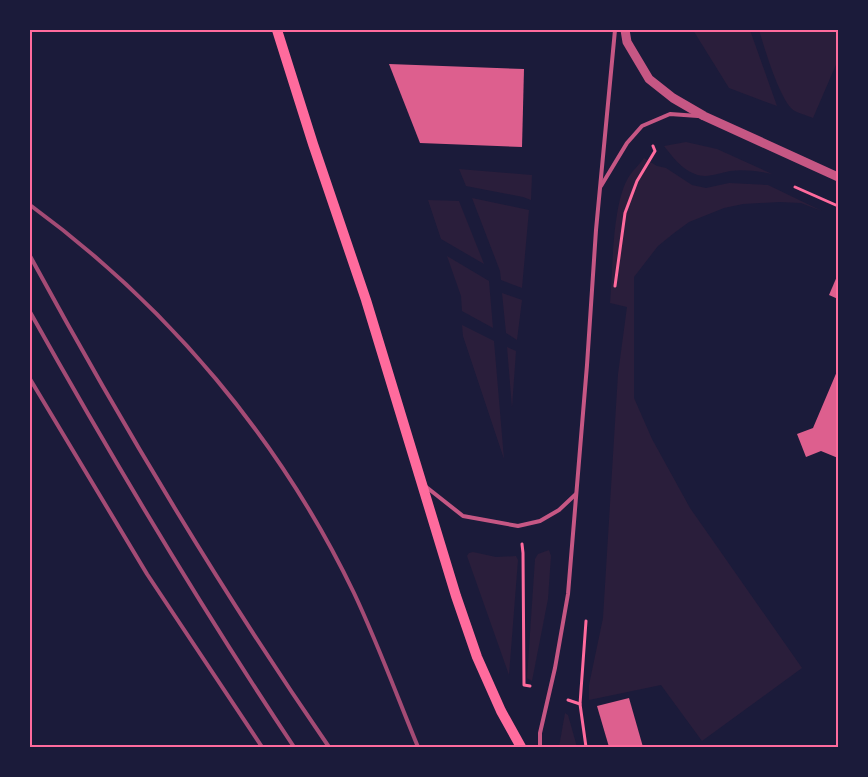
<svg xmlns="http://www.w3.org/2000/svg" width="868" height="777" font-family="'Times New Roman',serif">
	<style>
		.green { fill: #2a1e3b }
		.building { fill: #dd5f8e }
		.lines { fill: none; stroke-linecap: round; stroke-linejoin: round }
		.path { stroke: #ff6b9d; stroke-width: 3 }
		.service { stroke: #c65784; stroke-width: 4 }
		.tertiary { stroke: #c65784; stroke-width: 9 }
		.secondary { stroke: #ff6b9d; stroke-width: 10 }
		.rail { stroke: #a44b75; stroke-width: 4 }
		.neatline { fill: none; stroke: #ff6b9d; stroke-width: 2 }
	</style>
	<rect width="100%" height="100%" fill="#1b1b3a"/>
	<g class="green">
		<polygon points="693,30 750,30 777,106 729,88"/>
		<path d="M 759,30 L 838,30 L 838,60 L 813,118 C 807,115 795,113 791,108 C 778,93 765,50 759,30 Z"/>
		<path d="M 686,142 L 717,149 L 772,174 C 758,171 744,169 730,171 C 718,173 707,179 695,174 C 681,169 673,157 664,146 Z"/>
		<path d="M 644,158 L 657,166 L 666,168 L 692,185 L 706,188 L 729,183 L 768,185 L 822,211 L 801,203 L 780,202 L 743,204 L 724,208 L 689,222 L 674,233 L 658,246 L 634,277 L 634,398 L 652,439 L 690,508 L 802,668 L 702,741 L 661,685 L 589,700 L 589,685 L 603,618 L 618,374 L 627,307 L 610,303 C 613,270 612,208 627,180 C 631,172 639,165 644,158 Z"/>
		<polygon points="459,169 532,175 531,200 523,197 466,186"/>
		<polygon points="472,198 529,210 522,288 501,280 500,271"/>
		<polygon points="428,200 459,201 484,264 441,239"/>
		<polygon points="447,256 489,281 493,328 462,311 461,296"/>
		<polygon points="502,293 522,300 517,340 506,333"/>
		<polygon points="462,325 494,341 504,459 463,336"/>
		<polygon points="507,347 516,351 512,408"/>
		<polygon points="549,550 551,556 548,599 532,681 527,678 535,559 538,554"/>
		<polygon points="473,552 496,557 516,556 518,560 509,675 467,556 469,553"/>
		<polygon points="565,713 568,715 577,747 559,747"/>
	</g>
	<g class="building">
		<polygon points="389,64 524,69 522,147 420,143"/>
		<polygon points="838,274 838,299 829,295"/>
		<polygon points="838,369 838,458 821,451 806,457 797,434 813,428"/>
		<polygon points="629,698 643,747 609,747 597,706"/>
	</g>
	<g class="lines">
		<g class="path">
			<polyline points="795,187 838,206"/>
			<polyline points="615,286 625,213 637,181 655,151 653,146"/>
			<polyline points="522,544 523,553 524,685 530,686"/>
			<polyline points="568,700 580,704"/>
			<polyline points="586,747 580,704 586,621"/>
		</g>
		<g class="service">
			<polyline points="601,186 627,143 642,126 670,114 698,116"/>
			<polyline points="425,486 463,516 518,526 540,521 559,510 576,494"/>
			<polyline points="540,747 540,733 555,668 568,594 587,365 596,230 615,30"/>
		</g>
		<polyline class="tertiary" points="625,30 627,42 649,79 673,98 704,116 838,177"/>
		<polyline class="secondary" points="277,30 313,144 366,300 456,596 477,657 501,711 521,747"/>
		<g class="rail">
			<path d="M 30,205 C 168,306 280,439 354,593 C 378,644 397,696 418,747"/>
			<path d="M 30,256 C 122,425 220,589 329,747"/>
			<path d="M 30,312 C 113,460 200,606 294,747"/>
			<polyline points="30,379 147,574 262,747"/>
		</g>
	</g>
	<rect width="868" height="777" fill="none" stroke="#1b1b3a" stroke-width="62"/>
	<rect x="31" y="31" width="806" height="715" class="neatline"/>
</svg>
